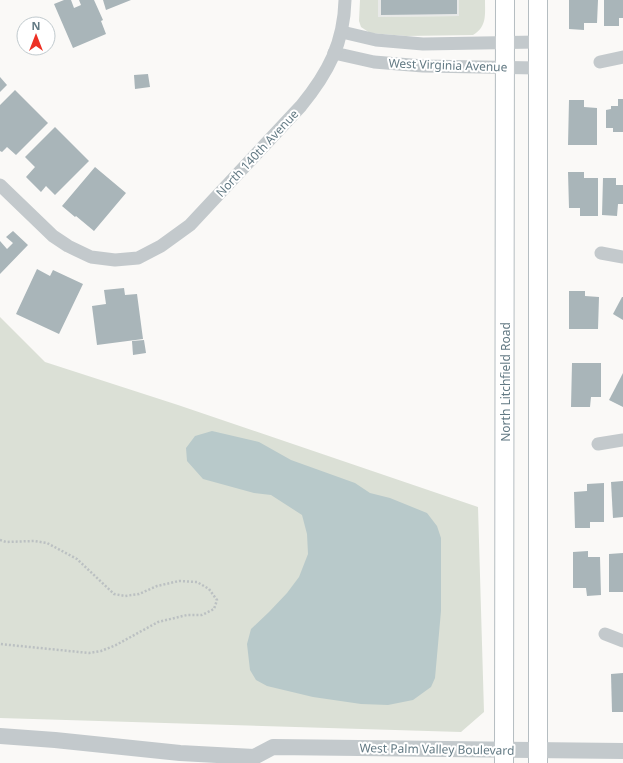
<svg xmlns="http://www.w3.org/2000/svg" width="623" height="763" font-family="'Noto Sans',sans-serif">
	<style>
		.built { fill: #e8e9e8 }
		.green { fill: #dbe0d6 }
		.water { fill: #b8c9ca }
		.building { fill: #a9b5b9 }
		.lines { fill: none; stroke-linecap: round; stroke-linejoin: round }
		.secondary-casing { stroke: #b5bdc1; stroke-width: 20 }
		.path { stroke: #bbc0c2; stroke-width: 2.5; stroke-dasharray: 2 2; stroke-linecap: butt }
		.minor { stroke: #c3c9cc; stroke-width: 13 }
		.tertiary { stroke: #c3c9cc; stroke-width: 16 }
		.secondary { stroke: #fff; stroke-width: 18 }
		.labels { text-anchor: middle; dominant-baseline: central; stroke-width: 4; stroke-linejoin: round; paint-order: stroke }
		.street-label { font-size: 12px; fill: #637a84; stroke: #fff }
	</style>
	<rect width="100%" height="100%" fill="#faf9f7"/>
	<polygon class="built" points="378,0 459,0 459,16 378,17"/>
	<g class="green">
		<path d="M 360,0 L 378,0 L 378,17 L 459,16 L 459,0 L 485,0 C 485,15 487,27 473,35 L 406,36 L 370,33 L 361,27 L 359,21 Z"/>
		<polygon points="0,317 45,362 178,405 478,507 484,712 461,732 0,718"/>
	</g>
	<polygon class="water" points="212,431 259,442 291,460 355,483 370,493 390,498 427,513 437,526 441,538 441,611 435,678 431,687 413,700 388,705 361,704 313,697 267,686 256,680 250,670 247,644 251,629 269,612 287,593 299,577 308,554 307,534 302,515 271,495 254,493 203,479 187,461 186,448 195,436"/>
	<g class="building">
		<polygon points="64,0 71,0 74,8 81,5 79,0 94,0 103,20 101,21 106,34 73,48 54,4"/>
		<polygon points="103,0 131,0 106,10"/>
		<polygon points="381,0 457,0 457,14 381,15"/>
		<polygon points="569,0 598,0 597,23 584,23 584,30 569,29"/>
		<polygon points="604,0 623,0 623,18 619,18 619,26 604,26"/>
		<polygon points="148,74 150,87 135,89 134,75"/>
		<polygon points="0,77 7,85 0,92"/>
		<polygon points="15,90 48,123 16,155 7,147 2,152 0,151 0,105"/>
		<polygon points="618,99 623,99 623,132 613,132 613,128 606,128 606,110 611,109 611,106 618,106"/>
		<polygon points="569,100 584,100 584,107 597,108 597,145 568,145"/>
		<polygon points="55,127 89,161 55,195 46,186 41,192 26,177 35,167 25,157"/>
		<polygon points="95,167 126,193 94,231 76,216 75,217 62,206"/>
		<polygon points="568,172 584,172 584,178 598,178 598,216 580,216 580,208 569,208"/>
		<polygon points="603,178 616,178 616,185 623,185 623,204 618,204 617,216 602,215"/>
		<polygon points="13,231 28,245 0,274 0,241 7,249 13,243 6,237"/>
		<polygon points="37,269 50,276 53,270 83,284 59,334 16,314"/>
		<polygon points="124,288 125,295 137,294 143,339 97,345 92,306 106,304 104,290"/>
		<polygon points="569,291 585,291 585,296 599,297 598,329 569,329"/>
		<polygon points="622,297 623,297 623,320 613,314"/>
		<polygon points="144,340 146,353 133,355 132,341"/>
		<polygon points="572,363 601,363 601,397 591,397 590,407 571,407"/>
		<polygon points="623,373 623,407 609,400"/>
		<polygon points="623,481 623,517 613,518 611,482"/>
		<polygon points="604,483 604,522 590,522 590,528 575,528 574,492 587,491 587,484"/>
		<polygon points="588,551 588,557 600,557 601,595 587,596 586,588 573,588 573,552"/>
		<polygon points="623,553 623,592 609,592 609,554"/>
		<polygon points="623,673 623,712 612,712 611,674"/>
	</g>
	<g class="lines">
		<g class="secondary-casing">
			<g id="secondary">
				<polyline points="504,763 505,0"/>
				<polyline points="538,763 538,0"/>
			</g>
		</g>
		<polyline class="path" points="0,540 6,542 34,541 47,543 77,559 114,594 125,596 139,594 157,586 179,581 197,582 209,589 217,600 214,609 202,615 187,615 158,622 116,645 101,651 89,653 0,644"/>
		<g class="minor">
			<polyline points="342,32 376,40 423,44 538,42"/>
			<polyline points="334,53 374,62 423,66 538,68"/>
			<polyline points="600,62 623,57"/>
			<path d="M 0,185 L 53,236 L 68,246 L 91,257 L 115,260 L 138,258 L 161,246 L 190,225 L 301,106 C 328,73 344,43 345,0"/>
			<polyline points="601,253 623,257"/>
			<polyline points="598,444 623,440"/>
			<polyline points="605,634 623,641"/>
		</g>
		<polyline class="tertiary" points="0,736 55,740 180,753 254,757 273,747 623,751"/>
		<use href="#secondary" class="secondary"/>
	</g>
	<g class="labels">
		<g class="street-label">
			<text transform="translate(448 65) rotate(2)">West Virginia Avenue</text>
			<text transform="translate(257 153) rotate(-47)">North 140th Avenue</text>
			<text transform="translate(505 382) rotate(-90)">North Litchfield Road</text>
			<text transform="translate(437 749) rotate(1)">West Palm Valley Boulevard</text>
		</g>
	</g>
	<g transform="translate(36 36)"><circle r="19" fill="#ffffff" stroke="#c1cace"/>
	<path d="M0-3L7 15L0 10L-7 15Z" fill="#ed3024"/>
	<text y="-6" font-size="11" font-weight="bold" text-anchor="middle" fill="#637a84">N</text>
	</g>
</svg>
